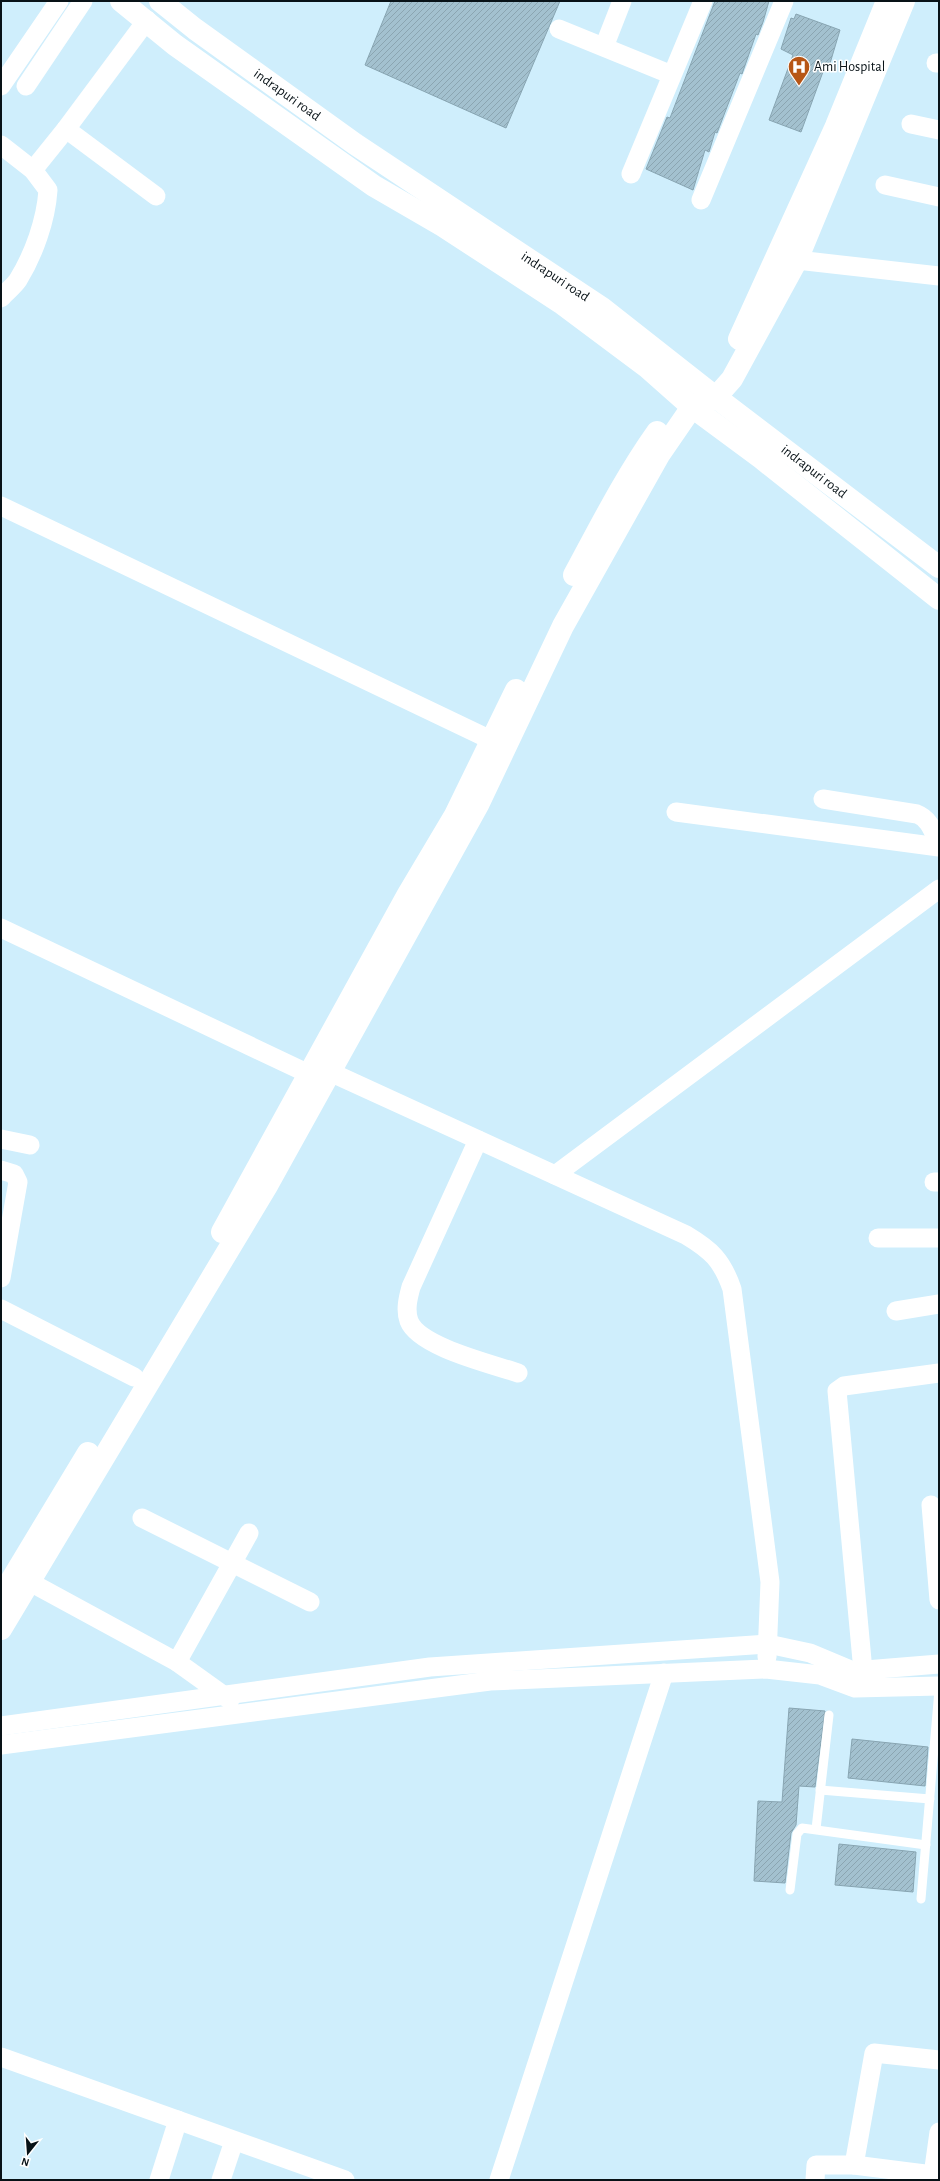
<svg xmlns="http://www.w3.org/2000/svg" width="940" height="2181" font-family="'Alegreya Sans',sans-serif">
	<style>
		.building { fill: url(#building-hatch); stroke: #88a5b2 }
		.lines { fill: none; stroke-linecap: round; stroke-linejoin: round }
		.lane { stroke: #fff; stroke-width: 9 }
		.street { stroke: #fff; stroke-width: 19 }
		.secondary { stroke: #fff; stroke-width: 22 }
		.primary { stroke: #fff; stroke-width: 22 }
		.labels { text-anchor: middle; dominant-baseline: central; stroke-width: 3; stroke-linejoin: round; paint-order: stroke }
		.poi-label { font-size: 14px; fill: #081217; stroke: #fff; text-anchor: start }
		.street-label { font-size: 14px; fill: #081217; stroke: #fff }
	</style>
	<defs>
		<pattern id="building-hatch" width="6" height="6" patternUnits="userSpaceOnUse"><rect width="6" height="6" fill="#a3c1cf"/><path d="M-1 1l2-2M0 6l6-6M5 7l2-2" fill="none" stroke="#8ba5b1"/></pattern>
	</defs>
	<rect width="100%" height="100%" fill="#cfeefc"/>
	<g class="building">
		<polygon points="391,1 560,1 506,128 365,65"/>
		<polygon points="715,1 769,1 763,22 758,35 756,34 742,74 740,73 717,133 715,132 709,152 705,150 693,190 646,169 667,117 670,118"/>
		<polygon points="796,14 840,30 828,70 824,69 801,132 769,120 793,55 781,49 791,18 794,19"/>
		<polygon points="789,1708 825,1711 815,1787 799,1786 796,1825 791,1833 785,1883 754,1881 758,1801 782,1802"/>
		<polygon points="852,1739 928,1747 925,1786 848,1778"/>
		<polygon points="839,1844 916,1852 913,1892 835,1885"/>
	</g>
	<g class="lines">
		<g class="lane">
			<polyline points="820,1790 930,1799"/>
			<polyline points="816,1829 829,1715"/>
			<polyline points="790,1890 797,1834 802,1828 926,1845"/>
			<polyline points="921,1899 939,1690"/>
		</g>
		<g class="street">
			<polyline points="559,29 672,75"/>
			<polyline points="604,47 622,1"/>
			<polyline points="936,63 939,63"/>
			<polyline points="1,86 59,1"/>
			<polyline points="26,86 83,1"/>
			<polyline points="911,124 939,130"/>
			<polyline points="66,129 156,196"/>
			<path d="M 1,145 L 33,170 L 48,190 C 46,220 34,254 18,280 C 14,286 6,292 1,298"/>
			<polyline points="33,170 66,129 147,20"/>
			<polyline points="631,174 703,1"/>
			<polyline points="885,185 939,197"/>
			<polyline points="701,200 784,1"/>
			<polyline points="784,256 797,260 939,276"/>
			<polyline points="1,506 491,740"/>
			<path d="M 823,799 L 917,814 C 930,819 933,832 939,844"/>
			<polyline points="676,812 939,847"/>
			<polyline points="1,928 309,1074"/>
			<path d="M 330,1072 L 686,1235 C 711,1250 722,1260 732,1289 L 770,1582 L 767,1657"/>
			<polyline points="1,1139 30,1145"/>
			<path d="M 478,1140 L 411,1287 C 408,1298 405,1310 409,1321 C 419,1347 492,1364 518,1373"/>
			<polyline points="1,1170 14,1174 18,1182 1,1278"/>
			<polyline points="555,1175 939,889"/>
			<polyline points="934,1182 939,1182"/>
			<polyline points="878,1238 939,1238"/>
			<polyline points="1,1309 134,1377"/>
			<polyline points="896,1311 939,1304"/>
			<polyline points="931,1505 939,1600"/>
			<polyline points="142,1518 310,1602"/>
			<polyline points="17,1575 177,1662 230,1700"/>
			<polyline points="177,1662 249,1533"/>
			<polyline points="863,1671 837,1391 844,1386 939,1373"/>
			<polyline points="1,1726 430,1667 768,1644 810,1653 853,1671 939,1664"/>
			<polyline points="1,1745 490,1681 766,1669 820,1675 855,1688 939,1686"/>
			<polyline points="1,2057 345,2180"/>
			<polyline points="854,2165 933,2175 939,2132"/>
			<polyline points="159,2180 178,2120"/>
			<polyline points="221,2180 234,2141"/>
			<polyline points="499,2180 664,1673"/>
			<polyline points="815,2180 816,2165 854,2165 874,2053 939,2060"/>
		</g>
		<g class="secondary">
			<polyline points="739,339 836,126 887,1"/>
			<path d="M 574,575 C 600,527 625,477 657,432"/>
			<polyline points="222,1232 408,894 455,815 516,690"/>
			<polyline points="1,1597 88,1453"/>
			<polyline points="1,1629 268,1184 478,805 563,626 659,455 692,407 716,397 732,379 797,260 904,1"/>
		</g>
		<g class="primary">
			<polyline points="121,1 175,45 374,186 443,226 561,303 648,368 692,407 761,458 939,599"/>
			<path id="s1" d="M 160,1 L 195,29 L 355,144 L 602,308 L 705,389 L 939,567"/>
		</g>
	</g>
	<defs>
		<g id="hospital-pin" transform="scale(1.15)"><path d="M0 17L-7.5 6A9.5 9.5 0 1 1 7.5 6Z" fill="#b75616" stroke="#fff"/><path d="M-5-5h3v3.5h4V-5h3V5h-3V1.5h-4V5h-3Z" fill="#fff"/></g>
	</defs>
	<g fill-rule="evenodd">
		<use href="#hospital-pin" x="799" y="67"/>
	</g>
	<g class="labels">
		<g class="poi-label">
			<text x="814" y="67">Ami Hospital</text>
		</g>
		<g class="street-label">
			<text stroke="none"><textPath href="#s1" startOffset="158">indrapuri road</textPath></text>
			<text stroke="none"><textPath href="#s1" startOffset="482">indrapuri road</textPath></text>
			<text stroke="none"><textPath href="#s1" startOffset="806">indrapuri road</textPath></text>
		</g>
	</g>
	<rect width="940" height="2181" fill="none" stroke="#081217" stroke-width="4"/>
	<g transform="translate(28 2153) rotate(197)" stroke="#ffffff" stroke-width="3" paint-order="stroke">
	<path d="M0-3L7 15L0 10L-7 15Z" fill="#081217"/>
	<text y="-6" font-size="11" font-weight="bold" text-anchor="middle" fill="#081217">N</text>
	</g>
</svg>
